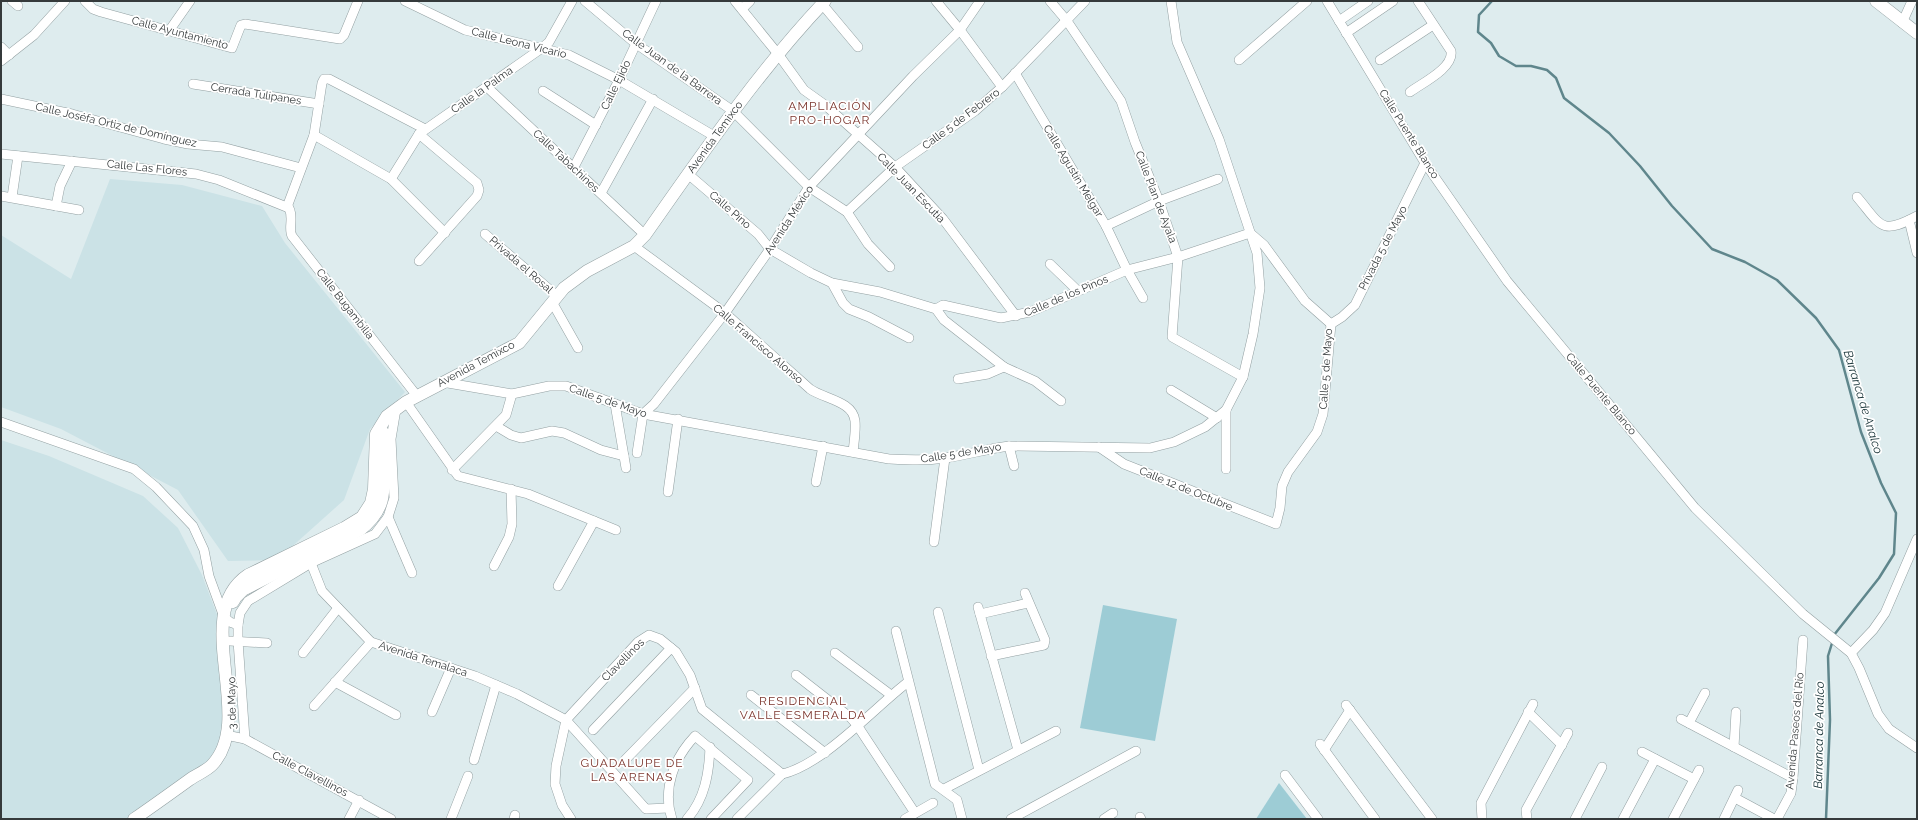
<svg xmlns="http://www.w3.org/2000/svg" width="1918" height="820" font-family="Raleway,sans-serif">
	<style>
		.built { fill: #cbe2e6 }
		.green { fill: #9dccd5 }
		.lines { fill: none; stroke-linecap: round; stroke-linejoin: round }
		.stream { stroke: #5f868c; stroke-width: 2.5 }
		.minor-casing { stroke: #93a0a2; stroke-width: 10 }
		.major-casing { stroke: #93a0a2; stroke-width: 13 }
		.minor { stroke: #fff; stroke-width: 9 }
		.major { stroke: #fff; stroke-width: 12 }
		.labels { text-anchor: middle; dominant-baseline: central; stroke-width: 3.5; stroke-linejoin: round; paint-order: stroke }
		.street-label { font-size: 11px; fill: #353a3b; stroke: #fff }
		.neighbourhood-label { font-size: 12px; letter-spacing: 1px; fill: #7b352c; stroke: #fff }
		.water-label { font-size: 12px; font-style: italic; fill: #132f33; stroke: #fff }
	</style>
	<rect width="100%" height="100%" fill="#deecee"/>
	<g class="built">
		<polygon points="110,179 182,185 262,206 285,243 405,392 370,429 344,500 277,560 228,561 178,490 61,429 1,407 1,235 71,279"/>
		<polygon points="1,440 49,456 143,496 178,528 202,575 219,620 223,736 208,762 128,819 1,819"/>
	</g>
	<g class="green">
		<polygon points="1103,605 1177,619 1155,741 1080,728"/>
		<polygon points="1279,783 1307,819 1256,819"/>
	</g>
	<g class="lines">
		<g class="stream">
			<polyline points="1492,1 1479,15 1478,32 1491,43 1499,56 1516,66 1531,66 1547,70 1556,78 1564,98 1609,133 1640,166 1672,206 1712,249 1745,262 1777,280 1816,318 1839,350 1861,432 1881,483 1896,513 1894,554 1879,578 1834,635"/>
			<polyline points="1826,819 1830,720 1828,656 1833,640"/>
		</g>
		<g class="minor-casing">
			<g id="minor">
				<polyline points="12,1 18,6"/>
				<polyline points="85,1 93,9 101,12 232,48 241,25 245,24 340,39 344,35 358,1"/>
				<polyline points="405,1 465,30 569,55 619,80 714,136"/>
				<polyline points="585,1 635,43 733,111 809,187 847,212 868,244 890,267"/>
				<polyline points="735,1 778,54 804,90 825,105 895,167 943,219 1016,316"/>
				<polyline points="936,1 960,30 1002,87"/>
				<polyline points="1050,1 1067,21 1121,101 1135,142 1159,201 1178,257 1172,337 1243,377"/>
				<polyline points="1327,1 1425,163 1507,281 1695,508 1803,614 1851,653 1859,668 1878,714 1889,729 1917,748"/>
				<polyline points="822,4 858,47"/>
				<polyline points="742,9 750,1"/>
				<polyline points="1339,21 1368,1"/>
				<polyline points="1902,23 1912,1"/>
				<polyline points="169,31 190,1"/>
				<polyline points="1346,33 1393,1"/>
				<polyline points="1,47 9,55"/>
				<polyline points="1239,60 1307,1"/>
				<polyline points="1380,60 1433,25"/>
				<polyline points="1,61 34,35 65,1"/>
				<polyline points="1015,73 1106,226 1127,270 1143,298"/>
				<polyline points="193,84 319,104"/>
				<polyline points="487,87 645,235"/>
				<polyline points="543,91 596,125"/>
				<path d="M 1410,92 C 1422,83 1454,68 1451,51 L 1418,1"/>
				<polyline points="1,99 72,114 164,139 188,144 222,147 301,168"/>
				<polyline points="314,135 391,179 445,233"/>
				<path d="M 1,154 L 196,174 L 219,180 L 289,208 C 294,218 288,228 292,236 L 417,396"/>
				<polyline points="574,167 619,80 656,1"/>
				<polyline points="688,174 758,234 770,249 811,273 832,283 880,292 936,309 943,305 1001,318 1030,312 1127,270 1178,257 1250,233 1264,245 1305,301 1331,324"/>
				<polyline points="391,179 419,134 542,48 549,42 572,1"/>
				<polyline points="601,193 653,99"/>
				<polyline points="1,196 79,210"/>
				<polyline points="12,197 18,156"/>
				<path d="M 1857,197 C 1881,225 1880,236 1917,216"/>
				<polyline points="56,206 60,186 72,161"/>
				<polyline points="287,207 314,135 322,83 324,79 329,79 425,129"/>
				<polyline points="847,212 895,167 975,111 1002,87 1085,1"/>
				<polyline points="1909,220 1917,253"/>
				<polyline points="1106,226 1159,201 1218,179"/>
				<polyline points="485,234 557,296"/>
				<path d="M 634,246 L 725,313 L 810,389 C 824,399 853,401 855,421 C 856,431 854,442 853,452"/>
				<polyline points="419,261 477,196 479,190 477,183 419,134"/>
				<polyline points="1050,264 1077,290"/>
				<polyline points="832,283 843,303 849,309 869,317 909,338"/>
				<polyline points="552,302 578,348"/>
				<polyline points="936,309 944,320 1004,367 1035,381 1061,401"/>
				<polyline points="1331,324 1342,317 1355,305 1425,163"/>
				<polyline points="958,379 988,374 1004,367"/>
				<path d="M 442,382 L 512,394 L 549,386 L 566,386 L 643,414 L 889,459 C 908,460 926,461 945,458 C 966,455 987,449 1009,446 L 1150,448 L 1174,442 L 1205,427 L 1226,410 L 1243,377 L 1253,334 L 1260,288 L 1257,253 L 1219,139 L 1177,42 L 1171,1"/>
				<polyline points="1171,390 1217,418"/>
				<polyline points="406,402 458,476 528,494 616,530"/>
				<polyline points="615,404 626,468"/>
				<polyline points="1,422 134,469 156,487 193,526 204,550 209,576 224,617 230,622 238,625"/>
				<polyline points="496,426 511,435 521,438 552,431 564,433 601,450 624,456"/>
				<polyline points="1009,446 1014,466"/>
				<polyline points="1099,447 1124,464 1276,524 1280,508 1282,486 1288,472 1317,432 1323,414 1331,324"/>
				<polyline points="637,453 643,414 654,404 725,313 770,249 809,187 913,76 960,30 980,1"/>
				<polyline points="1226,469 1226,410"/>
				<polyline points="452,470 506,415 512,394"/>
				<polyline points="816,482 823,446"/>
				<polyline points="668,492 678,419"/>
				<polyline points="388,517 412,573"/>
				<polyline points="934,542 945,458"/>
				<polyline points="311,563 322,591 371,642 475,676 517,694 566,720 646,809 668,808"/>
				<polyline points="494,566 509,537 512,524 511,489"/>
				<polyline points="558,586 594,521"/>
				<polyline points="978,607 1018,750"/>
				<polyline points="938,612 979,770"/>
				<polyline points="980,614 1028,603"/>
				<polyline points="896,631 935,784 957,800 962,819"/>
				<polyline points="230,641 267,643"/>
				<polyline points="303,653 338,608"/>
				<polyline points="835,653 891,695"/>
				<polyline points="1851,653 1873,630 1885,613 1917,539"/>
				<polyline points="991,656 1044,645 1045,640 1025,593"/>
				<polyline points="796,675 851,718 857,725 915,813"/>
				<polyline points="335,682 396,715"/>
				<polyline points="751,695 825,753"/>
				<polyline points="1346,705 1432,819"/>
				<polyline points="314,706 371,642"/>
				<polyline points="432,712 451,668"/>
				<polyline points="1528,712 1562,745"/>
				<polyline points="1681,719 1793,778"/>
				<polyline points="1689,723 1705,693"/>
				<polyline points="593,730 671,648"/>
				<polyline points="226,735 245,739 391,819"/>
				<polyline points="245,739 238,641 238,625 240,613 248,601 311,563 375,534 388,517 394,498 391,439 396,409"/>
				<polyline points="1320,744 1375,819"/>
				<polyline points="1734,747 1736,712"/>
				<polyline points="1324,750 1350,710"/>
				<polyline points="1642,752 1694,779"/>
				<polyline points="474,760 496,685"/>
				<polyline points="625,760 695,688"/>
				<path d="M 782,774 C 823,765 874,708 908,682"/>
				<polyline points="1285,775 1318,819"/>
				<polyline points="944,789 1056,731"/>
				<polyline points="1735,798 1774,819"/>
				<polyline points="1140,817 1141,819"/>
				<polyline points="349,819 359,800"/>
				<polyline points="451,819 468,776"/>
				<polyline points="514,819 515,815"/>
				<polyline points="571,819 562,805 555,784 556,766 566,720 638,642 649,635 660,639 676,652 690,675 702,709 782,774"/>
				<path d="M 672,819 C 662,789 674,758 695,736 L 748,780 L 711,819"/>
				<path d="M 687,819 C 705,799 709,773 710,747"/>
				<polyline points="737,819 782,774"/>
				<polyline points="905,819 933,803"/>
				<polyline points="1011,819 1136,751"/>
				<polyline points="1104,819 1113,813"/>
				<polyline points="1482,819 1481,803 1533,704"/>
				<polyline points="1527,819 1526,810 1568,733"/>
				<polyline points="1575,819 1602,767"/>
				<polyline points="1623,819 1655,759"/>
				<polyline points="1673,819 1699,770"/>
				<polyline points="1724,819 1738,790"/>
				<polyline points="1777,819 1791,793 1793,778 1803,640"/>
			</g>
		</g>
		<g class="major-casing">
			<g id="major">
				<polyline points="1876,1 1917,33"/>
				<path d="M 233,602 L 236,597 L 243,590 L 360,530 C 399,500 376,471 384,433"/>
				<path d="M 134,819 C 153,806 171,793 189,780 C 196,775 206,771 212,765 C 257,718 189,615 248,575 L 344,528 L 362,517 L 371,503 L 374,489 L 376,434 L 387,416 L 406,402 L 519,343 L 564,288 L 587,271 L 634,246 L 645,235 C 702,154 757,73 825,1"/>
			</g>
		</g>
		<use href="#minor" class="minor"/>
		<use href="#major" class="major"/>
	</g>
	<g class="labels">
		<g class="street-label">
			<text transform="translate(180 33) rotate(15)">Calle Ayuntamiento</text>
			<text transform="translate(519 43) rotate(14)">Calle Leona Vicario</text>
			<text transform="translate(672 67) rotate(36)">Calle Juan de la Barrera</text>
			<text transform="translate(616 85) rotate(-64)">Calle Ejido</text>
			<text transform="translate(482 90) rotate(-35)">Calle la Palma</text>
			<text transform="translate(256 94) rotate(9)">Cerrada Tulipanes</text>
			<text transform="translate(961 119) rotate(-37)">Calle 5 de Febrero</text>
			<text transform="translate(116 125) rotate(13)">Calle Joséfa Ortiz de Domínguez</text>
			<text transform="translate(1409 134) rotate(58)">Calle Puente Blanco</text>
			<text transform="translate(715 137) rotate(-54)">Avenida Temixco</text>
			<text transform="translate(566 161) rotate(43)">Calle Tabachines</text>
			<text transform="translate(147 168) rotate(6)">Calle Las Flores</text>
			<text transform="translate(1073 171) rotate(59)">Calle Agustín Melgar</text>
			<text transform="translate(911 188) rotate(46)">Calle Juan Escutia</text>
			<text transform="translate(1156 197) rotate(69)">Calle Plan de Ayala</text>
			<text transform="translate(730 210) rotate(41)">Calle Pino</text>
			<text transform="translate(789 220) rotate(-57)">Avenida México</text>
			<text transform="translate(1383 248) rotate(-63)">Privada 5 de Mayo</text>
			<text transform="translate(521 265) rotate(41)">Privada el Rosal</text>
			<text transform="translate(1066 296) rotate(-23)">Calle de los Pinos</text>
			<text transform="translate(345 304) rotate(52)">Calle Bugambilia</text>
			<text transform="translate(758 344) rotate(41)">Calle Francisco Alonso</text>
			<text transform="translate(476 364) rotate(-28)">Avenida Temixco</text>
			<text transform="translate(1326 369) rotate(-86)">Calle 5 de Mayo</text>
			<text transform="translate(1601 394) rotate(50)">Calle Puente Blanco</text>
			<text transform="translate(608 401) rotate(19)">Calle 5 de Mayo</text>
			<text transform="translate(961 453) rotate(-9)">Calle 5 de Mayo</text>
			<text transform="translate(1186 489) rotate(22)">Calle 12 de Octubre</text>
			<text transform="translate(423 659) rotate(18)">Avenida Temalaca</text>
			<text transform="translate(623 660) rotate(-45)">Clavellinos</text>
			<text transform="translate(232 703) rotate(-91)">3 de Mayo</text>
			<text transform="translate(1795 731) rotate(-85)">Avenida Paseos del Río</text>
			<text transform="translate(310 774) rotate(28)">Calle Clavellinos</text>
		</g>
		<g class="neighbourhood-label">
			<text x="830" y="106">AMPLIACIÓN<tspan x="830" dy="14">PRO-HOGAR</tspan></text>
			<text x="803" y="701">RESIDENCIAL<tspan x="803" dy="14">VALLE ESMERALDA</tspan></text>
			<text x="632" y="763">GUADALUPE DE<tspan x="632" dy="14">LAS ARENAS</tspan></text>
		</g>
		<g class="water-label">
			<text transform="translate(1863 402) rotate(73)">Barranca de Analco</text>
			<text transform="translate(1819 735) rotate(-89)">Barranca de Analco</text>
		</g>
	</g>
	<rect width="1918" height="820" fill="none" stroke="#353a3b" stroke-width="4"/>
</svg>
